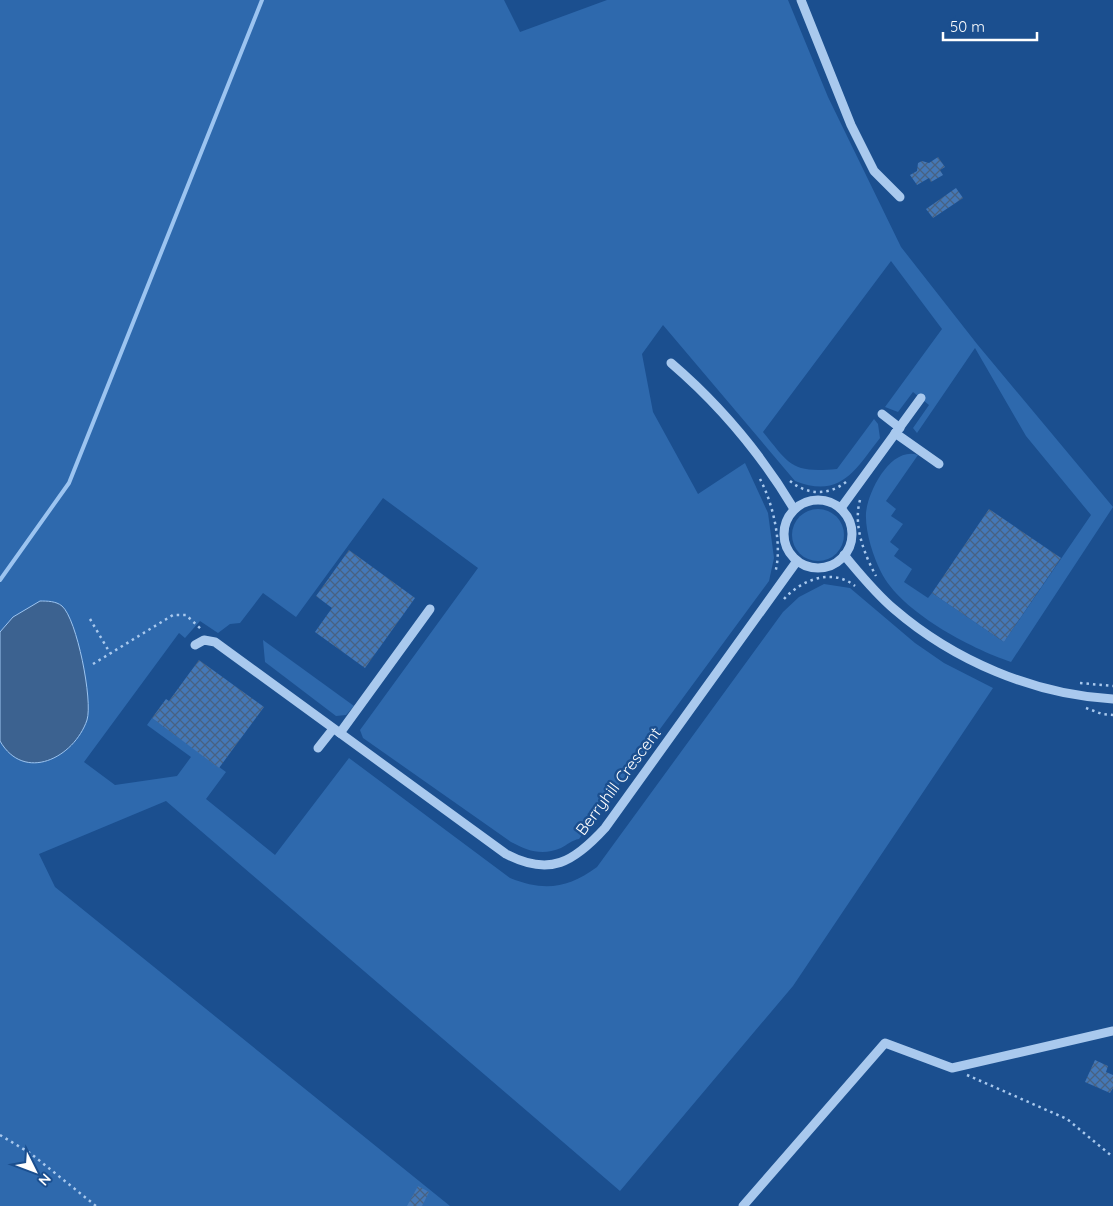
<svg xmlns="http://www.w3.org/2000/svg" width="1113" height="1206" font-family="Quicksand,sans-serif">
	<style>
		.green { fill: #2e69ad }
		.water { fill: #3c6290; stroke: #9cc4f0 }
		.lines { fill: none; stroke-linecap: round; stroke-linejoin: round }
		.stream { stroke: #9cc4f0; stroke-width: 4 }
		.building { fill: url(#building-cross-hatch) }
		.path { stroke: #a9c9ee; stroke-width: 2.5; stroke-dasharray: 2.5 4; stroke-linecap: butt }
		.minor { stroke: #a9c9ee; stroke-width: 9 }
		.labels { text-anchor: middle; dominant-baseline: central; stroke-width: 5; stroke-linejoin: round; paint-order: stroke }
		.street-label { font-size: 16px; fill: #fff; stroke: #1b4f8f }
	</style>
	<defs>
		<pattern id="building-cross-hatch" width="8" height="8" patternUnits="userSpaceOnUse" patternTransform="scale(1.25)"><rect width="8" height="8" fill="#4478b7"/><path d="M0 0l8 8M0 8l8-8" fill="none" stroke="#486282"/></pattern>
	</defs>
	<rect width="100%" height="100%" fill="#1b4f8f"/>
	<g class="green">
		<path d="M 0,0 L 504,0 L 520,32 L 607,0 L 788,0 L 828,97 L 901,247 L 977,344 L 1113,507 L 1011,662 C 970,648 901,612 881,572 C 873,556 865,531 866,513 C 868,491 891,446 918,455 L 886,501 L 896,509 L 891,516 L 903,524 L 890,542 L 899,549 L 894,556 L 912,569 L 904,582 L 928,598 L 932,593 L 1004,642 L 1091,515 L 1026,436 L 975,348 L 917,433 L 913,428 L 929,405 L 913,392 L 898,412 L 885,407 L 942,329 L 891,261 L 763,432 C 790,465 791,473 837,469 L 874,419 L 878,424 L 880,438 C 855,470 841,499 795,481 L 663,325 L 642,354 L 653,412 L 698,494 L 745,463 L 768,513 L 774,558 L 769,581 L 579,839 C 572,840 567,845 561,848 C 542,856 528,851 511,842 L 363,738 L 360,730 L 478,568 L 383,498 L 296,617 L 263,593 L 240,623 L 230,624 L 218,633 L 200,621 L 185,638 L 179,633 L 84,762 L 115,785 L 177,776 L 191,757 L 147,725 L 152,718 L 226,772 L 206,799 L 275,855 L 349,758 L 510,878 C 545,892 568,888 597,867 L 783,612 L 799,597 L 824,584 L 850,588 L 915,643 L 944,663 L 993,688 L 793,986 L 620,1191 L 166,801 L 39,854 L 55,887 L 450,1206 L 0,1206 Z"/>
		<circle cx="818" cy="535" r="26"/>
		<polygon points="263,640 354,706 346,715 336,716 265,662"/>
	</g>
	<path class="water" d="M 40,601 C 47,601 56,601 62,606 C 77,619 93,701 87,720 C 74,758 24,783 0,741 L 0,632 L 13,617 Z"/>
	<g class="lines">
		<polyline class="stream" points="0,580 69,483 262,0"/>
	</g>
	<g class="building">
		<polygon points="938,157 945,167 940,170 943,175 931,182 929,178 917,185 910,175 917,171 918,163 922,161 929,163"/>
		<polygon points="956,188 963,198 933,218 926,209"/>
		<polygon points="989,509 1061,558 1004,642 932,593"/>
		<polygon points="349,550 415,598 365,668 315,632 332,608 316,596"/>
		<polygon points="199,660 264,707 219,768 152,718 166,699 169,701"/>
		<polygon points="1095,1060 1108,1066 1106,1072 1113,1075 1113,1088 1110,1093 1085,1082"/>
		<polygon points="418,1186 429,1192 422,1206 407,1206"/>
	</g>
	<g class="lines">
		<g class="path">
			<path d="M 760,479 C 773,503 783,546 775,573"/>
			<path d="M 790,481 C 807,495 828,496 846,482"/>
			<path d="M 860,500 C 853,525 864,554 876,576"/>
			<path d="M 784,599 C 802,579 833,568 855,586"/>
			<polyline points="90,619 110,653"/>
			<polyline points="93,664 173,615 186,615 202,630"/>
			<polyline points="1080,683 1113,686"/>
			<polyline points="1086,708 1102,714 1113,715"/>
			<polyline points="967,1075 1067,1119 1113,1157"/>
			<polyline points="0,1135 30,1153 96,1206"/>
		</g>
		<g class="minor">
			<polyline points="801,0 851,125 874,171 900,197"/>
			<path d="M 671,363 C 720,405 761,454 794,509"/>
			<polyline points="882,414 900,428"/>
			<polyline points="895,433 939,464"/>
			<circle cx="818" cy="534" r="34"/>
			<polyline points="841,508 921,398"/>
			<path d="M 844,555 C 860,574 875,593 894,609 C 953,660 1034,695 1113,699"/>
			<path d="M 195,645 L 204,640 L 215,642 L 506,854 C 550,877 574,862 605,828 L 797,561"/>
			<polyline points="340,733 430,609"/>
			<polyline points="318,748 333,729"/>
			<polyline points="743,1206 885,1043 952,1068 1113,1031"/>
		</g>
	</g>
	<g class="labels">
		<g class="street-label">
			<text transform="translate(618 781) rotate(-53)">Berryhill Crescent</text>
		</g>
	</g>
	<g transform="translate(35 1171) rotate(132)" stroke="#1b4f8f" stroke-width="4" paint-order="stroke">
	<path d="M0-4L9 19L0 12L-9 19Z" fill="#ffffff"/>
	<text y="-8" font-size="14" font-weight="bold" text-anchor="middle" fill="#ffffff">N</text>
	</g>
	<path d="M943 32v8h94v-8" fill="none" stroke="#ffffff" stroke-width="2.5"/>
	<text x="950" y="32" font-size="15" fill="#ffffff" stroke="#1b4f8f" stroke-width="4" paint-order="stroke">50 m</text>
</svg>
